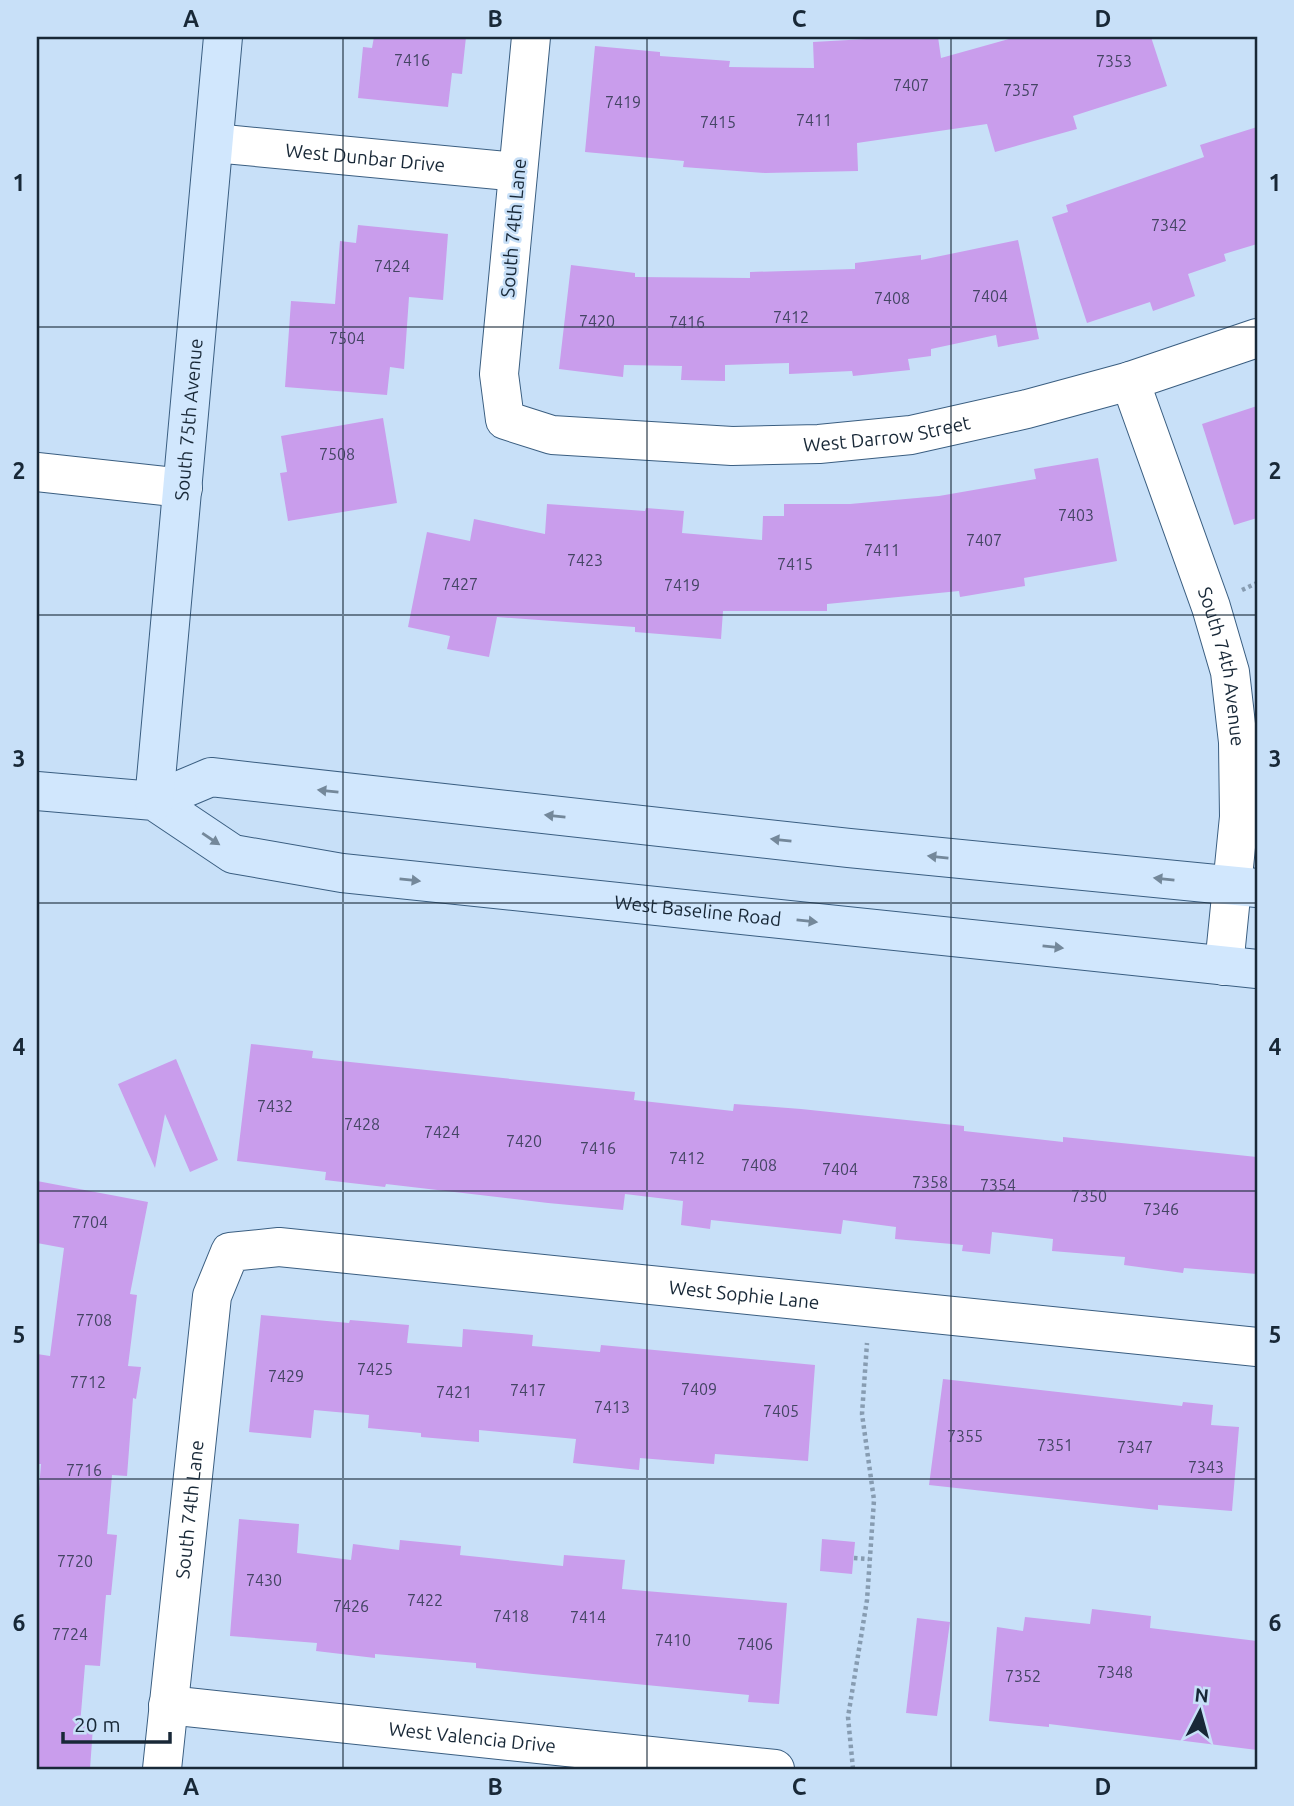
<svg xmlns="http://www.w3.org/2000/svg" width="1294" height="1806" font-family="Ubuntu,sans-serif">
	<style>
		.building { fill: #c99dec }
		.lines { fill: none; stroke-linecap: round; stroke-linejoin: round }
		.street-casing { stroke: #3a5e81; stroke-width: 40 }
		.secondary-casing { stroke: #3a5e81; stroke-width: 40 }
		.path { stroke: #879cb1; stroke-width: 4.5; stroke-dasharray: 3.5 3.5; stroke-linecap: butt }
		.street { stroke: #fff; stroke-width: 38 }
		.secondary { stroke: #d1e7fd; stroke-width: 38 }
		.oneway { fill: #74889a }
		.grid { fill: none; stroke: #182837; stroke-width: 2; stroke-opacity: 0.55 }
		.labels { text-anchor: middle; dominant-baseline: central; stroke-width: 5; stroke-linejoin: round; paint-order: stroke }
		.number-label { font-size: 16px; fill: #444564 }
		.street-label { font-size: 19px; fill: #182837; stroke: #c8e0f8 }
		.neatline { fill: none; stroke: #182837; stroke-width: 2.5 }
		.grid-label { font-size: 23px; text-anchor: middle; font-weight: bold; fill: #182837 }
	</style>
	<rect width="100%" height="100%" fill="#c8e0f8"/>
	<g class="building">
		<polygon points="374,37 466,37 462,74 452,73 448,107 358,98 363,47 372,48"/>
		<polygon points="902,37 938,37 941,58 1016,37 1151,37 1167,86 1073,116 1077,129 995,152 987,124 857,143 858,171 765,173 683,167 684,161 585,152 595,46 660,52 660,56 730,61 729,67 814,68 813,42"/>
		<polygon points="1257,127 1257,244 1224,254 1226,261 1188,274 1195,296 1153,311 1150,302 1087,323 1052,217 1068,212 1066,205 1204,157 1200,145"/>
		<polygon points="358,225 448,234 443,300 409,297 404,369 390,367 387,395 285,387 291,301 335,304 340,241 356,243"/>
		<polygon points="1018,240 1039,339 998,347 996,335 931,349 931,356 908,359 910,370 853,376 852,371 789,374 789,363 725,365 725,381 681,380 682,366 624,365 623,377 559,369 571,265 635,273 635,277 750,278 750,272 855,269 855,263 921,255 921,260"/>
		<polygon points="1257,406 1257,518 1234,525 1202,424"/>
		<polygon points="383,418 397,503 288,521 280,473 287,472 281,436"/>
		<polygon points="1098,458 1117,561 1024,578 1025,586 960,597 959,591 827,604 827,611 723,611 721,639 635,632 635,627 497,617 489,657 447,649 450,636 408,627 427,532 470,541 474,519 545,534 547,504 645,511 646,508 684,511 682,533 762,540 763,516 784,516 784,504 850,504 939,496 1036,479 1034,469"/>
		<polygon points="251,1044 313,1051 312,1058 635,1092 634,1100 733,1111 734,1104 801,1109 964,1126 964,1131 1063,1142 1063,1137 1257,1157 1257,1274 1184,1268 1183,1273 1124,1265 1125,1257 1052,1251 1053,1239 992,1232 990,1254 962,1251 963,1245 895,1239 896,1227 843,1220 841,1234 711,1220 710,1229 681,1225 683,1201 625,1194 623,1210 548,1203 386,1184 385,1187 325,1180 326,1172 237,1161"/>
		<polygon points="176,1059 218,1160 190,1172 165,1114 155,1168 118,1084"/>
		<polygon points="37,1181 148,1202 130,1294 137,1295 128,1366 141,1367 136,1399 133,1398 127,1476 112,1475 107,1534 117,1535 111,1595 106,1595 100,1666 85,1665 80,1725 93,1727 90,1769 37,1769 37,1514 41,1464 37,1464 37,1354 50,1356 64,1248 37,1243"/>
		<polygon points="261,1315 349,1323 350,1320 409,1325 407,1343 462,1347 463,1329 533,1335 532,1346 600,1352 601,1345 815,1365 808,1461 715,1454 714,1464 640,1458 639,1470 573,1463 576,1439 479,1430 479,1442 421,1437 421,1433 368,1428 369,1415 314,1410 311,1438 249,1432"/>
		<polygon points="943,1379 1182,1406 1183,1402 1213,1405 1211,1425 1239,1427 1232,1511 1158,1505 1158,1510 929,1485"/>
		<polygon points="239,1519 299,1524 297,1553 351,1560 353,1544 399,1550 400,1540 461,1546 460,1555 563,1566 564,1555 625,1560 622,1589 787,1603 779,1704 748,1702 749,1695 533,1674 476,1668 476,1663 375,1654 375,1658 316,1651 317,1643 230,1636"/>
		<polygon points="822,1539 855,1542 852,1574 820,1571"/>
		<polygon points="1092,1609 1151,1616 1150,1628 1257,1641 1257,1750 1049,1724 1049,1727 989,1721 997,1627 1023,1631 1025,1617 1090,1624"/>
		<polygon points="917,1618 950,1622 937,1716 906,1713"/>
	</g>
	<g class="lines">
		<g class="street-casing">
			<g id="street">
				<path id="s1" d="M 531,37 L 499,374 L 505,420 L 552,435 L 732,446 L 819,444 L 911,435 L 1027,409 L 1130,381 L 1257,338"/>
				<path id="s2" d="M 214,143 L 518,172"/>
				<path id="s3" d="M 1130,381 L 1211,607 L 1230,672 L 1238,742 L 1239,817 L 1224,966"/>
				<polyline points="37,472 183,488"/>
				<path id="s4" d="M 168,1705 L 775,1769"/>
				<path id="s5" d="M 162,1769 L 212,1296 L 230,1252 L 279,1247 L 1257,1347"/>
			</g>
		</g>
		<g class="secondary-casing">
			<g id="secondary">
				<path id="s6" d="M 37,791 L 154,801 L 233,854 L 342,873 L 1257,969"/>
				<polyline points="154,801 211,777 849,848 1257,888"/>
				<path id="s7" d="M 154,801 L 223,37"/>
			</g>
		</g>
		<g class="path">
			<polyline points="1242,590 1257,583"/>
			<polyline points="854,1558 869,1559"/>
			<polyline points="853,1769 848,1717 867,1600 874,1500 862,1414 867,1343"/>
		</g>
		<use href="#street" class="street"/>
		<use href="#secondary" class="secondary"/>
	</g>
	<defs><path id="oneway-solid" d="M-6-.8H1V-3.2L6.5 0L1 3.2V.8H-6Z" transform="scale(1.75)"/></defs>
	<g class="oneway">
		<use href="#oneway-solid" transform="translate(328 791) rotate(-174)"/>
		<use href="#oneway-solid" transform="translate(555 816) rotate(-174)"/>
		<use href="#oneway-solid" transform="translate(211 839) rotate(34)"/>
		<use href="#oneway-solid" transform="translate(781 840) rotate(-174)"/>
		<use href="#oneway-solid" transform="translate(938 857) rotate(-174)"/>
		<use href="#oneway-solid" transform="translate(1164 879) rotate(-174)"/>
		<use href="#oneway-solid" transform="translate(410 880) rotate(6)"/>
		<use href="#oneway-solid" transform="translate(807 921) rotate(6)"/>
		<use href="#oneway-solid" transform="translate(1053 947) rotate(6)"/>
	</g>
	<path class="grid" d="M 343,37 L 343,1769M 647,37 L 647,1769M 951,37 L 951,1769M 37,327 L 1257,327M 37,615 L 1257,615M 37,903 L 1257,903M 37,1191 L 1257,1191M 37,1479 L 1257,1479"/>
	<g class="labels">
		<g class="number-label">
			<text x="412" y="60">7416</text>
			<text x="1114" y="61">7353</text>
			<text x="911" y="85">7407</text>
			<text x="1021" y="90">7357</text>
			<text x="623" y="102">7419</text>
			<text x="814" y="120">7411</text>
			<text x="718" y="122">7415</text>
			<text x="1169" y="225">7342</text>
			<text x="392" y="266">7424</text>
			<text x="990" y="296">7404</text>
			<text x="892" y="298">7408</text>
			<text x="791" y="317">7412</text>
			<text x="597" y="321">7420</text>
			<text x="687" y="322">7416</text>
			<text x="347" y="338">7504</text>
			<text x="337" y="454">7508</text>
			<text x="1076" y="515">7403</text>
			<text x="984" y="540">7407</text>
			<text x="882" y="550">7411</text>
			<text x="585" y="560">7423</text>
			<text x="795" y="564">7415</text>
			<text x="460" y="584">7427</text>
			<text x="682" y="585">7419</text>
			<text x="275" y="1106">7432</text>
			<text x="362" y="1124">7428</text>
			<text x="442" y="1132">7424</text>
			<text x="524" y="1141">7420</text>
			<text x="598" y="1148">7416</text>
			<text x="687" y="1158">7412</text>
			<text x="759" y="1165">7408</text>
			<text x="840" y="1169">7404</text>
			<text x="930" y="1182">7358</text>
			<text x="998" y="1185">7354</text>
			<text x="1089" y="1196">7350</text>
			<text x="1161" y="1209">7346</text>
			<text x="90" y="1222">7704</text>
			<text x="94" y="1320">7708</text>
			<text x="375" y="1369">7425</text>
			<text x="286" y="1376">7429</text>
			<text x="88" y="1382">7712</text>
			<text x="699" y="1389">7409</text>
			<text x="528" y="1390">7417</text>
			<text x="454" y="1392">7421</text>
			<text x="612" y="1407">7413</text>
			<text x="781" y="1411">7405</text>
			<text x="965" y="1436">7355</text>
			<text x="1055" y="1445">7351</text>
			<text x="1135" y="1447">7347</text>
			<text x="1206" y="1467">7343</text>
			<text x="84" y="1470">7716</text>
			<text x="75" y="1561">7720</text>
			<text x="264" y="1580">7430</text>
			<text x="425" y="1600">7422</text>
			<text x="351" y="1606">7426</text>
			<text x="511" y="1616">7418</text>
			<text x="588" y="1617">7414</text>
			<text x="70" y="1634">7724</text>
			<text x="673" y="1640">7410</text>
			<text x="755" y="1644">7406</text>
			<text x="1115" y="1672">7348</text>
			<text x="1023" y="1676">7352</text>
		</g>
		<g class="street-label">
			<text stroke="none"><textPath href="#s2" startOffset="152">West Dunbar Drive</textPath></text>
			<text transform="translate(513 228) rotate(-85)">South 74th Lane</text>
			<text stroke="none"><textPath href="#s7" startOffset="383">South 75th Avenue</textPath></text>
			<text stroke="none"><textPath href="#s1" startOffset="770">West Darrow Street</textPath></text>
			<text stroke="none"><textPath href="#s3" startOffset="301">South 74th Avenue</textPath></text>
			<text stroke="none"><textPath href="#s6" startOffset="681">West Baseline Road</textPath></text>
			<text stroke="none"><textPath href="#s5" startOffset="1040">West Sophie Lane</textPath></text>
			<text stroke="none"><textPath href="#s5" startOffset="261">South 74th Lane</textPath></text>
			<text stroke="none"><textPath href="#s4" startOffset="306">West Valencia Drive</textPath></text>
		</g>
	</g>
	<rect width="1294" height="1806" fill="none" stroke="#c8e0f8" stroke-width="77"/>
	<g transform="translate(1200 1712) rotate(6)" stroke="#c8e0f8" stroke-width="5" paint-order="stroke">
	<path d="M0-5L12 26L0 18L-12 26Z" fill="#182837"/>
	<text y="-10" font-size="19" font-weight="bold" text-anchor="middle" fill="#182837">N</text>
	</g>
	<path d="M63 1732v10h107v-10" fill="none" stroke="#182837" stroke-width="3.5"/>
	<text x="74" y="1732" font-size="21" fill="#182837" stroke="#c8e0f8" stroke-width="5" paint-order="stroke">20 m</text>
	<rect x="38" y="38" width="1218" height="1730" class="neatline"/>
	<g class="grid-label">
		<text x="191" y="27">A</text>
		<text x="495" y="27">B</text>
		<text x="799" y="27">C</text>
		<text x="1103" y="27">D</text>
		<text x="19" y="191">1</text>
		<text x="1275" y="191">1</text>
		<text x="19" y="479">2</text>
		<text x="1275" y="479">2</text>
		<text x="19" y="767">3</text>
		<text x="1275" y="767">3</text>
		<text x="19" y="1055">4</text>
		<text x="1275" y="1055">4</text>
		<text x="19" y="1343">5</text>
		<text x="1275" y="1343">5</text>
		<text x="19" y="1631">6</text>
		<text x="1275" y="1631">6</text>
		<text x="191" y="1795">A</text>
		<text x="495" y="1795">B</text>
		<text x="799" y="1795">C</text>
		<text x="1103" y="1795">D</text>
	</g>
</svg>
